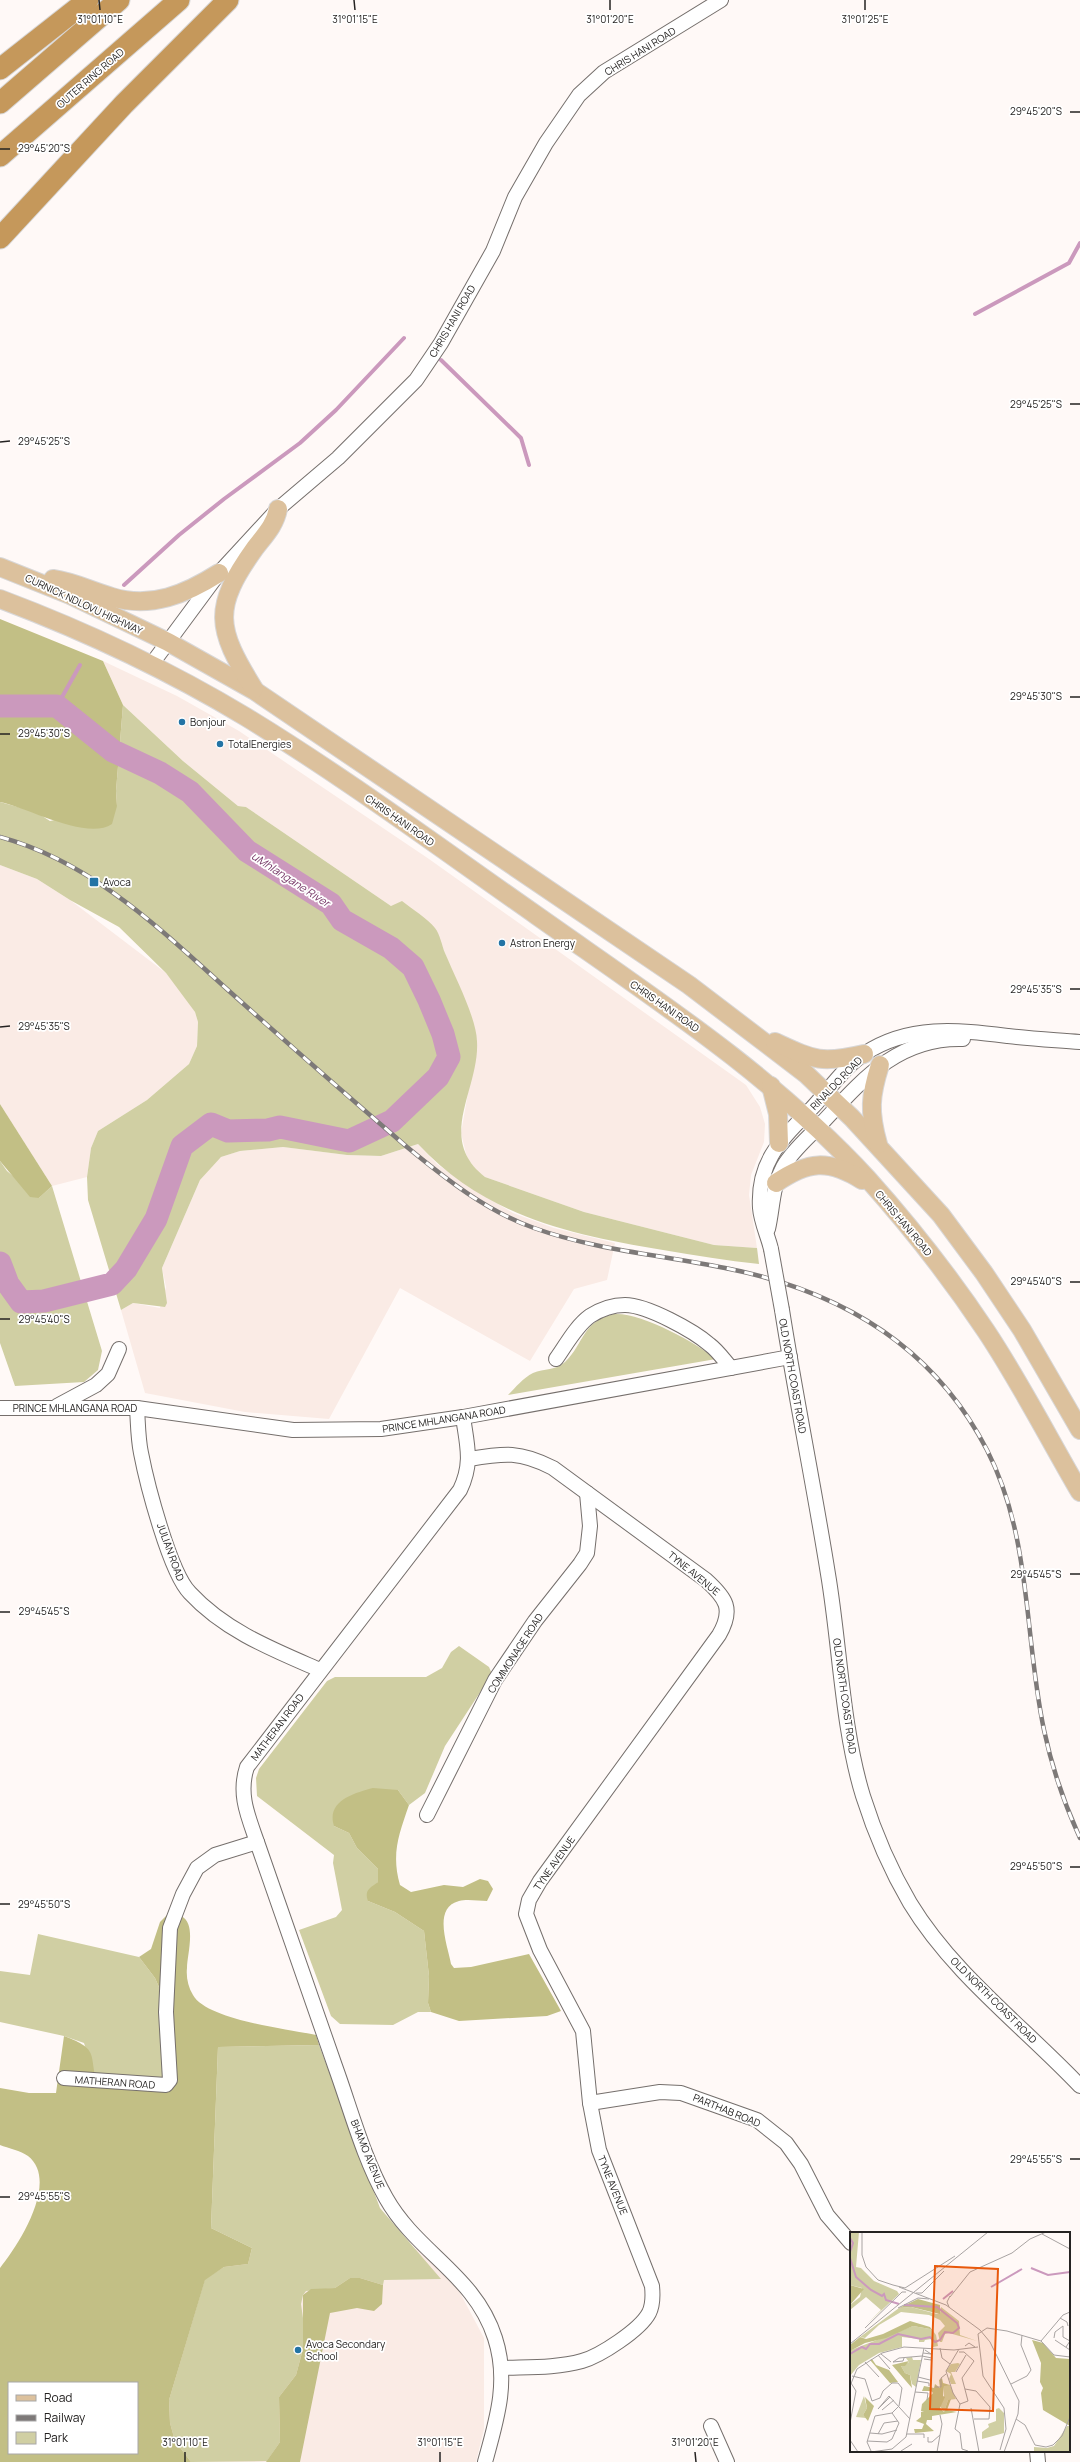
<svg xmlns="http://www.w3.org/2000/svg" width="1080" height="2462" font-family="Manrope,sans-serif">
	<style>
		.built { fill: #faebe5 }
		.green { fill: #d0cfa3 }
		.forest { fill: #c2bf85; fill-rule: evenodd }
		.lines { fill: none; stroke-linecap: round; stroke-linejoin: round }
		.stream { stroke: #cb99bd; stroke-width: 4 }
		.river { stroke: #cb99bd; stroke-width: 23 }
		.minor-casing { stroke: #756f6c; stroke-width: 16 }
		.major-casing { stroke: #d8d7d7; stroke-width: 20 }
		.highway-casing { stroke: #d8d7d7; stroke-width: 23 }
		.minor { stroke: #fff; stroke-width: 14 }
		.major { stroke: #dcc19d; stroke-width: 18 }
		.highway { stroke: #c5985b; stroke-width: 21 }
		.rail-casing { stroke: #7d7978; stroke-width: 4.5 }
		.rail { stroke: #fff; stroke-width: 3; stroke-dasharray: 9; stroke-linecap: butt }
		.minor-bridge-casing { stroke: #756f6c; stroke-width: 16; stroke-linecap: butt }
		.minor-bridge { stroke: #fff; stroke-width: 14 }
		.ticks { fill: none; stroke: #252322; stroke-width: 1.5 }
		.poi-dot { fill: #2374a5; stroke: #fff; stroke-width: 1.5 }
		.labels { text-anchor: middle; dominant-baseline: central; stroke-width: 3.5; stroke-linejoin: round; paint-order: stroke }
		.street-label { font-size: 10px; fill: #252322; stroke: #fff }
		.poi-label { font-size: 10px; fill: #252322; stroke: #fff; text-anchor: start }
		.water-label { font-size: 11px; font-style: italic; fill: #773968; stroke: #fff }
		.inset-river { fill: none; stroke: #cb99bd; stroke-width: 2 }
		.inset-road { fill: none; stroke: #a8a3a2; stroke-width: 1 }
		.view { fill: #e8590c; fill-opacity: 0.15; stroke: #e8590c; stroke-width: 2 }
		.inset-edge { fill: none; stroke: #252322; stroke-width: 2 }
		.ticks-label { font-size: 10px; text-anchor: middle; fill: #252322; stroke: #fff; stroke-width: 3.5; stroke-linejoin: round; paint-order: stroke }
	</style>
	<rect width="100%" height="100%" fill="#fff9f7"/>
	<g class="built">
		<polygon points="103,661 177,696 239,731 429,859 746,1085 760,1107 765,1124 764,1142 751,1175 749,1195 757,1248 714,1245 584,1212 485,1177 478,1172 467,1158 461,1133 477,1041 471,1019 435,928 391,906 246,807 238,806 183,761 123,705"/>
		<polygon points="0,865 37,879 70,900 166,973 188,1001 195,1012 198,1022 197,1046 189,1064 147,1100 98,1131 91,1148 87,1177 52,1186 0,1104"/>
		<polygon points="418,1144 437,1164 472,1188 513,1213 554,1228 615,1243 607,1280 574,1289 530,1361 400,1288 329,1419 245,1412 145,1393 121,1310 133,1303 160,1308 166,1287 162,1268 200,1180 214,1163 221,1157 240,1151 283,1147 347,1155 381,1156"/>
		<polygon points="418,2249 458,2289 484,2338 484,2429 476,2462 143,2462 137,2383 170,2257"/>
	</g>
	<g class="green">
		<path d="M 123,705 L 183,761 L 238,806 L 246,807 L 391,906 L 402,901 C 412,909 427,918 435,928 C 440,934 442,946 445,953 C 455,977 476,1017 477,1041 C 480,1090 435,1138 485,1177 L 584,1212 L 714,1245 L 757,1248 L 759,1264 C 727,1261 695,1255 663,1250 C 570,1235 485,1216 418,1144 L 381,1156 L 347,1155 L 283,1147 L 240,1151 L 221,1157 L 200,1180 L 162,1268 L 167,1303 L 165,1307 L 133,1303 L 121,1310 L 88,1200 L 87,1177 L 91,1148 L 98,1131 L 147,1100 L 189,1064 L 197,1046 L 198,1022 L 195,1012 L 166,973 L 119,927 L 70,900 L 37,879 L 0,865 L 0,802 L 36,812 L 50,821 L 117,806 L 116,791 Z"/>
		<polygon points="0,1161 7,1171 39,1198 52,1186 102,1351 98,1370 84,1382 15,1386 0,1343"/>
		<path d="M 614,1314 C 641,1312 695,1342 716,1359 L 508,1395 C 516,1387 523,1378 533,1373 C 544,1368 556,1371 565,1362 C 585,1343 581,1322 614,1314 Z"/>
		<polygon points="459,1646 489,1667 492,1674 445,1746 425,1793 409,1805 398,1790 334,1826 349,1833 357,1848 378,1869 378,1882 368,1901 395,1912 424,1931 429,1976 428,2003 431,2012 418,2012 393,2025 340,2024 331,2016 299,1930 336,1917 342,1910 333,1863 334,1855 257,1796 256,1778 259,1769 327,1681 335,1677 426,1677 442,1668 451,1652"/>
		<polygon points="38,1934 139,1957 155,1978 172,2017 162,2091 140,2091 98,2087 84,2043 64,2036 0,2022 0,1971 30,1975"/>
		<polygon points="319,2045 380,2208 441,2279 384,2280 383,2285 360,2278 350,2278 335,2288 306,2291 303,2295 301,2304 305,2332 303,2349 296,2375 279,2397 280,2442 267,2461 191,2462 175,2441 170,2423 169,2400 205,2279 224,2267 248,2264 252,2248 211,2228 218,2047"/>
	</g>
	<g class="forest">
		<path d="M 0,619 L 103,661 L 123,705 L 116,791 L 117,806 L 112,824 C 87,841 29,808 0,802 Z"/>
		<polygon points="0,1104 52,1186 39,1198 30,1197 0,1161"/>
		<path d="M 373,1788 L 398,1790 L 409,1805 C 399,1834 391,1854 400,1885 L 411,1892 L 444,1885 L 463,1887 L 480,1879 L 488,1881 L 493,1889 L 487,1901 C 479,1901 467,1899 459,1901 C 432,1908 448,1946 451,1964 L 454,1968 L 471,1967 L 529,1954 L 561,2011 L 547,2016 L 459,2021 L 431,2012 L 428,2003 L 429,1976 L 424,1931 L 395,1912 L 368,1901 C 364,1890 370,1888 378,1882 L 378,1869 L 357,1848 L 349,1833 L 334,1826 C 326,1801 354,1793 373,1788 Z"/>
		<path d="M 168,1914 C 172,1915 177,1915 181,1916 C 197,1923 187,1955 187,1968 C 186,1977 188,1987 193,1995 C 207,2020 288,2029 316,2035 L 319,2045 L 218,2047 L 211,2228 L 252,2248 L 248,2264 L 224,2267 L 205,2280 L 169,2400 L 170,2423 L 175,2441 L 191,2462 L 0,2462 L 0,2268 C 18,2246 60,2181 28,2156 C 21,2151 8,2148 0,2145 L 0,2088 L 29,2093 L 56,2093 L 64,2036 C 101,2050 88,2054 98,2087 L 140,2091 L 162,2091 L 172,2017 L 155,1978 L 139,1957 L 151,1949 L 160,1922 ZM 9,2383 L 137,2383 L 137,2453 L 9,2453 Z"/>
		<polygon points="350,2278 360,2278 383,2285 382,2304 374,2311 357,2308 330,2313 300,2462 266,2462 280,2442 279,2397 296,2375 303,2349 303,2295 311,2289 335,2288"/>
	</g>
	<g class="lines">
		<g class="stream">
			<polyline points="975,314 1069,263 1080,243"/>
			<polyline points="441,360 521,438 529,465"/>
			<polyline points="124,585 179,535 224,499 300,443 336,410 404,338"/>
			<polyline points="57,706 80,665"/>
		</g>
		<polyline class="river" points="0,706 57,706 113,751 160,773 190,792 247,851 331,904 342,920 391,948 413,967 429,1000 443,1034 449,1057 438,1077 392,1121 349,1141 280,1127 268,1130 228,1131 211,1124 182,1146 156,1219 126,1269 112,1284 44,1301 21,1302 8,1284 0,1263"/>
		<g class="minor-casing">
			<g id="minor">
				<polyline points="151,665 219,573 278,509 338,458 416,380 441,343 493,251 515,197 546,143 579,95 604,72 721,0"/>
				<path d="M 768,1229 C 773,1207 772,1187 783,1167 C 792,1151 809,1137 822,1123 C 862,1080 898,1037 963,1039"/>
				<path d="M 771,1249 C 768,1236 761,1222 760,1208 C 757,1161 782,1139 812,1108 C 829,1090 844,1067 864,1054 C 909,1024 958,1030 1008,1036 C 1032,1039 1056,1040 1080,1042"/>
				<path d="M 782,1310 C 796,1399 814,1486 828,1574 C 840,1645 842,1728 863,1796 C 875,1834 890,1869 910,1903 C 953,1974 1023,2026 1080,2086"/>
				<path d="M 556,1359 C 566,1345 576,1326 590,1316 C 601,1309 612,1305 625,1305 C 647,1305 694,1331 710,1345 C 718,1351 724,1360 731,1368"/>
				<polyline points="57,1406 96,1385 108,1374 119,1349"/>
				<polyline points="0,1408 137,1408 293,1430 381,1429 463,1417 790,1357"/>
				<path d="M 137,1408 C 138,1423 138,1439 141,1453 C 147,1484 170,1573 190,1593 C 225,1631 274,1650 320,1670"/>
				<path d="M 463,1417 C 467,1445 473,1463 460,1490 L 247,1767 C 238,1794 248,1816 257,1842 C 283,1917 309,1992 335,2066 C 351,2110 363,2157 386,2198 C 417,2253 475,2275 495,2338 C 509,2381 497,2419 485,2462"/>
				<path d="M 469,1459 C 505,1453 520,1451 553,1468 L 706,1580 C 726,1598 734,1609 719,1635 L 540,1881 L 529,1900 L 526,1914 L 540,1950 L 583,2031 L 590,2103 L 599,2150 L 652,2286 C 653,2296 653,2305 649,2313 C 640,2330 600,2356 582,2361 C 557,2368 529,2367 503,2368"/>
				<polyline points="427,1815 495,1680 535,1621 580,1564 587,1553 590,1526 587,1493"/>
				<polyline points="64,2078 166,2085 170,2080 166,2012 170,1928 183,1894 197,1868 215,1855 257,1842"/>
				<polyline points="590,2103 660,2092 681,2093 757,2120 786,2143 801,2164 827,2215 851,2243"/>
				<polyline points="711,2426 727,2462"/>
				<polyline points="1037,2451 1038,2462"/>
			</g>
		</g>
		<g class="major-casing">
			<g id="major">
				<polyline points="0,567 70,595 168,642 255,691 689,985 806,1074 852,1118 941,1215 984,1273 1022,1330 1080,1430"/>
				<path d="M 53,579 C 74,582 91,591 112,597 C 151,609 186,594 219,573"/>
				<path d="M 0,599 C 85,631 168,670 246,717 C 346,778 440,848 536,915 C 652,997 770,1073 867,1178 C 910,1226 950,1277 986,1331 C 1020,1382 1049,1439 1080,1492"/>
				<path d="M 254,689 C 216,628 212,608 255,548 C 265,535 275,525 278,509"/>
				<path d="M 775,1042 C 814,1060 821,1064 864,1054"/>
				<polyline points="771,1086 778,1114 779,1143"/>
				<path d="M 878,1144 C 869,1112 870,1096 880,1065"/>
				<path d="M 776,1183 C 808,1161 828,1159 862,1180"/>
			</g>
		</g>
		<g class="highway-casing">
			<g id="highway">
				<polyline points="0,69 88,0"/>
				<polyline points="0,103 119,0"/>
				<polyline points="0,156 179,0"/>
				<polyline points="0,238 124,104 228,0"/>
			</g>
		</g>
		<use href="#minor" class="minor"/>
		<use href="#major" class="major"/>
		<use href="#highway" class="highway"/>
		<g class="rail-casing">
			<path id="rail" d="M 0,837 C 96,863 166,935 238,999 C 294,1049 350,1098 407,1147 C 446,1179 486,1211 534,1228 C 595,1250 662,1255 725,1268 C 838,1290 933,1345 987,1450 C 1032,1538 1024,1636 1044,1730 C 1052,1768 1064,1803 1080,1838"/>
		</g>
		<use href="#rail" class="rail"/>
		<g class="minor-bridge-casing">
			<polyline id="minor-bridge" points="771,1249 782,1310"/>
		</g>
		<use href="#minor-bridge" class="minor-bridge"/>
	</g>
	<path class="ticks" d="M 99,0 L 100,10M 354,0 L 355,10M 610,0 L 610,10M 865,0 L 865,10M 1070,112 L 1080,112M 0,149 L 10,149M 1070,404 L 1080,404M 0,442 L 10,441M 1070,697 L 1080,697M 0,734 L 10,734M 1070,989 L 1080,989M 0,1027 L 10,1026M 1070,1282 L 1080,1282M 0,1319 L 10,1319M 1070,1574 L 1080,1574M 0,1612 L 10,1612M 1070,1867 L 1080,1867M 0,1904 L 10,1904M 1070,2159 L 1080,2159M 0,2197 L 10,2197M 185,2452 L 185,2462M 440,2452 L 440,2462M 695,2452 L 696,2462"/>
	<g class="poi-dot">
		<circle cx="182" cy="722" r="4"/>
		<circle cx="220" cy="744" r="4"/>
		<rect x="89" y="877" width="10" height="10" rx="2"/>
		<circle cx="502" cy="943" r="4"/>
		<circle cx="298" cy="2350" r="4"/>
	</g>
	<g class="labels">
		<g class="street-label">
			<text transform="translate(640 51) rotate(-32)">CHRIS HANI ROAD</text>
			<text transform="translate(90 78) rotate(-41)">OUTER RING ROAD</text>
			<text transform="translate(452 321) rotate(-60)">CHRIS HANI ROAD</text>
			<text transform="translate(84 604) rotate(25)">CURNICK NDLOVU HIGHWAY</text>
			<text transform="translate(400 820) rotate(35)">CHRIS HANI ROAD</text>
			<text transform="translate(665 1006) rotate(35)">CHRIS HANI ROAD</text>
			<text transform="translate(836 1083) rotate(-46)">RINALDO ROAD</text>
			<text transform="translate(904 1223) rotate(50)">CHRIS HANI ROAD</text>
			<text transform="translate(793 1376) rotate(80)">OLD NORTH COAST ROAD</text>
			<text x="75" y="1408">PRINCE MHLANGANA ROAD</text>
			<text transform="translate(444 1419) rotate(-9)">PRINCE MHLANGANA ROAD</text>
			<text transform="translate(171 1552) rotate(70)">JULIAN ROAD</text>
			<text transform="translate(694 1573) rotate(39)">TYNE AVENUE</text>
			<text transform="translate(515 1653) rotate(-57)">COMMONAGE ROAD</text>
			<text transform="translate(845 1696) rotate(82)">OLD NORTH COAST ROAD</text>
			<text transform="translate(277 1727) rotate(-53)">MATHERAN ROAD</text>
			<text transform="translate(554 1863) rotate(-55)">TYNE AVENUE</text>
			<text transform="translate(994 2000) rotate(45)">OLD NORTH COAST ROAD</text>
			<text transform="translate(115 2082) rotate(4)">MATHERAN ROAD</text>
			<text transform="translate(727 2110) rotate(22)">PARTHAB ROAD</text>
			<text transform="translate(368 2154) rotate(68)">BHAMO AVENUE</text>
			<text transform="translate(613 2185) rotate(68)">TYNE AVENUE</text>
		</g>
		<g class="poi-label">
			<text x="190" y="722">Bonjour</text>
			<text x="228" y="744">TotalEnergies</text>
			<text x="103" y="882">Avoca</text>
			<text x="510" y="943">Astron Energy</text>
			<text x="306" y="2344">Avoca Secondary<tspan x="306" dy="12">School</tspan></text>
		</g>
		<g class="water-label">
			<text transform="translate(291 879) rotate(33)">uMhlangane River</text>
		</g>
	</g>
	<g transform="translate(850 2232)">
		<rect width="220" height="220" fill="#fff9f7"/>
		<path d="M 0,0 L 9,0 L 6,35 L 11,36 L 24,49 L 47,59 L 49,62 L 16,93 L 31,78 L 16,65 L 0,78 L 0,73 L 10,65 L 12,56 L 0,53 ZM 61,75 L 87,82 L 90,81 L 91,75 L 109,89 L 110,103 L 127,109 L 99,101 L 95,102 L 92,110 L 90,110 L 88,101 L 95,94 L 90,88 L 79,83 L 51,80 L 29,93 L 15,106 L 10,105 L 49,76 ZM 63,94 L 80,97 L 86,103 L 88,114 L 83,115 L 81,107 L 75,108 L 74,110 L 69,110 L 69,107 L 52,105 L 52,115 L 29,121 L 9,133 L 0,144 L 1,118 ZM 62,125 L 63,128 L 71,128 L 66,155 L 62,152 L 60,143 L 55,141 L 51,134 L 59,130 L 56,126 ZM 108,131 L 110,132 L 105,140 L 101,140 L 106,152 L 101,152 L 99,147 L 101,142 L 96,139 L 101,132 ZM 94,153 L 100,153 L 106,167 L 98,168 L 94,180 L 90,174 L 94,166 ZM 14,164 L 17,176 L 13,183 L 16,186 L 6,185 ZM 149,176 L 154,181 L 154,201 L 132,207 L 132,200 L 139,195 L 138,192 L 146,189 L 146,177 ZM 217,194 L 220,194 L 220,220 L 184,220 L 184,215 L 197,216 L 204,214 Z" fill="#d0cfa3"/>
		<path d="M 0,53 L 14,57 L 0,73 ZM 68,67 L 90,73 L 90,82 L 61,75 L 49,76 ZM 60,89 L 80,95 L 86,103 L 80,97 L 63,94 L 36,106 L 15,111 L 0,119 L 0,113 L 10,105 L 16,107 L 33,102 ZM 182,108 L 193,111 L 206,126 L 220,127 L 220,194 L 193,178 L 191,161 L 193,156 L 190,150 L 191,131 ZM 22,127 L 26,133 L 39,138 L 48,150 L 40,151 L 20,128 ZM 59,129 L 55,134 L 51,134 L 55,141 L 60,143 L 62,156 L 42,133 ZM 92,146 L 93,151 L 100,153 L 94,154 L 93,164 L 95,165 L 90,176 L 94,180 L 98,168 L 101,167 L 97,178 L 107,180 L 82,184 L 82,188 L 77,188 L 76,192 L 84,199 L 65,201 L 64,197 L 72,197 L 74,192 L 66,189 L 71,185 L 71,180 L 74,180 L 71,179 L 72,172 L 83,161 L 81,159 L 72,159 L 74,154 L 84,156 L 85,152 L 90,156 L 89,148 ZM 15,165 L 24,174 L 18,189 L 13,183 L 17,176 Z" fill="#c2bf85"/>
		<path class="inset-river" d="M 0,6 L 3,11 L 0,20M 0,26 L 6,45 L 21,58 L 32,64 L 34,62 L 36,68 L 49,72M 181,36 L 198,43 L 220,40M 141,55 L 172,37M 93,67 L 103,59M 0,122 L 12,115 L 16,117 L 20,112 L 29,112 L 48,102 L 71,107 L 80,105 L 85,110 L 90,108 L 95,100 L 103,101 L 109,96 L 107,91 L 87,75 L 54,73"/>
		<path class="inset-road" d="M 12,0 L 12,23 L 16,35 L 28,48 L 43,53M 192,2 L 220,17M 43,53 L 55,56 L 105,24M 49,55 L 96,73 L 130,98 L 140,110 L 169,169 L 168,182 L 154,220M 66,61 L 72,61 L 94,39M 100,65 L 120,40 L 162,21 L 180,7 L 196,0M 99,75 L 97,70 L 100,64M 48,76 L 68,66 L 79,67M 210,86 L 217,90 L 218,94M 15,96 L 52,60 L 56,60M 204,106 L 205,100 L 213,94 L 213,105 L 220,109 L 216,115M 205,108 L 220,118M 191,109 L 213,83 L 220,80M 0,112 L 138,0M 115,114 L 119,111 L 125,115M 90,116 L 92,126 L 100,132M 109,117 L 96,139 L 103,161 L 110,172 L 105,197 L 110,201 L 112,217 L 118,219M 109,120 L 114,120 L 124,129 L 112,146 L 118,169 L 110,172M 73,121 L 81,122 L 75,118M 31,122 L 41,130M 28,123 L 40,137M 54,126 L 53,129 L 43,130 L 49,126 L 72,124 L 82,126 L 81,128 L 74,127M 15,130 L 29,145M 106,140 L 116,123M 2,144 L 15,147 L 22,169 L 30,166 L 33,159 L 42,151 L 48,151 L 52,156 L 49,174 L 42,181 L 25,184 L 17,210 L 21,219M 68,145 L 80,148M 67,149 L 79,151 L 79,154M 161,152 L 177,144 L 181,138 L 171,113 L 172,103M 0,154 L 7,137 L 32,121 L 54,115 L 104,118 L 128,115M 85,155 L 91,155 L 91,146 L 96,142M 115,157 L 126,159 L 140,175 L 139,187 L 124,187M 65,160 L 78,161 L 77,168M 39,164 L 28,177 L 40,165M 39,164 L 60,187M 121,176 L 129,220M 32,178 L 44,168M 166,187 L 175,193 L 185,213 L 196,215 L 203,213 L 212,204 L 220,185M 0,191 L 6,159 L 1,151M 20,201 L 32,202 L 47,198M 28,202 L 34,191 L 48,189M 57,202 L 74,202 L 74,206M 78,205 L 78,210 L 82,210 L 90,203M 0,208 L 8,220M 17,209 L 37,210 L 42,207 L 49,191 L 42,181M 150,218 L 156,197 L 154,176 L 133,144 L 128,102 L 137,96 L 157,99 L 191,109 L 204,123 L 220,125M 51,219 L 62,212M 21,220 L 42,217 L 56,205 L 74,116M 87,220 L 92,192 L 90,183"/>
		<path class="view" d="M 85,34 L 148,37 L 143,179 L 80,177 Z"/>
		<rect width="220" height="220" class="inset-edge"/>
	</g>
	<g class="ticks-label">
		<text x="100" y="23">31°01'10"E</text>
		<text x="355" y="23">31°01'15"E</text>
		<text x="610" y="23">31°01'20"E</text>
		<text x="865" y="23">31°01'25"E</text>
		<text x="1036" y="115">29°45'20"S</text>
		<text x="44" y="152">29°45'20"S</text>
		<text x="1036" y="408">29°45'25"S</text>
		<text x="44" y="445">29°45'25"S</text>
		<text x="1036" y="700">29°45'30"S</text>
		<text x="44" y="737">29°45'30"S</text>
		<text x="1036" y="993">29°45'35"S</text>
		<text x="44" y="1030">29°45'35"S</text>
		<text x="1036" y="1285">29°45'40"S</text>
		<text x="44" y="1323">29°45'40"S</text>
		<text x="1036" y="1578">29°45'45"S</text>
		<text x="44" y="1615">29°45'45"S</text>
		<text x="1036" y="1870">29°45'50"S</text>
		<text x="44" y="1908">29°45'50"S</text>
		<text x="1036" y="2163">29°45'55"S</text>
		<text x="44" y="2200">29°45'55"S</text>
		<text x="185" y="2446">31°01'10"E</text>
		<text x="440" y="2446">31°01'15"E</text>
		<text x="695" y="2446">31°01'20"E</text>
	</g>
	<rect x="8" y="2382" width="130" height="72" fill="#ffffff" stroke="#a8a7a7"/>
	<rect x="16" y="2395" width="20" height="6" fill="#dcc19d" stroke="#a8a7a7"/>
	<text x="44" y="2402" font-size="12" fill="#252322">Road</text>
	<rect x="16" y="2415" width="20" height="6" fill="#7d7978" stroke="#a8a7a7"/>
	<text x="44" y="2422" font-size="12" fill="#252322">Railway</text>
	<rect x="16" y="2432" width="20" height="12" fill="#d0cfa3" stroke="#a8a7a7"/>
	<text x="44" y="2442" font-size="12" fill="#252322">Park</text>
</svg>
